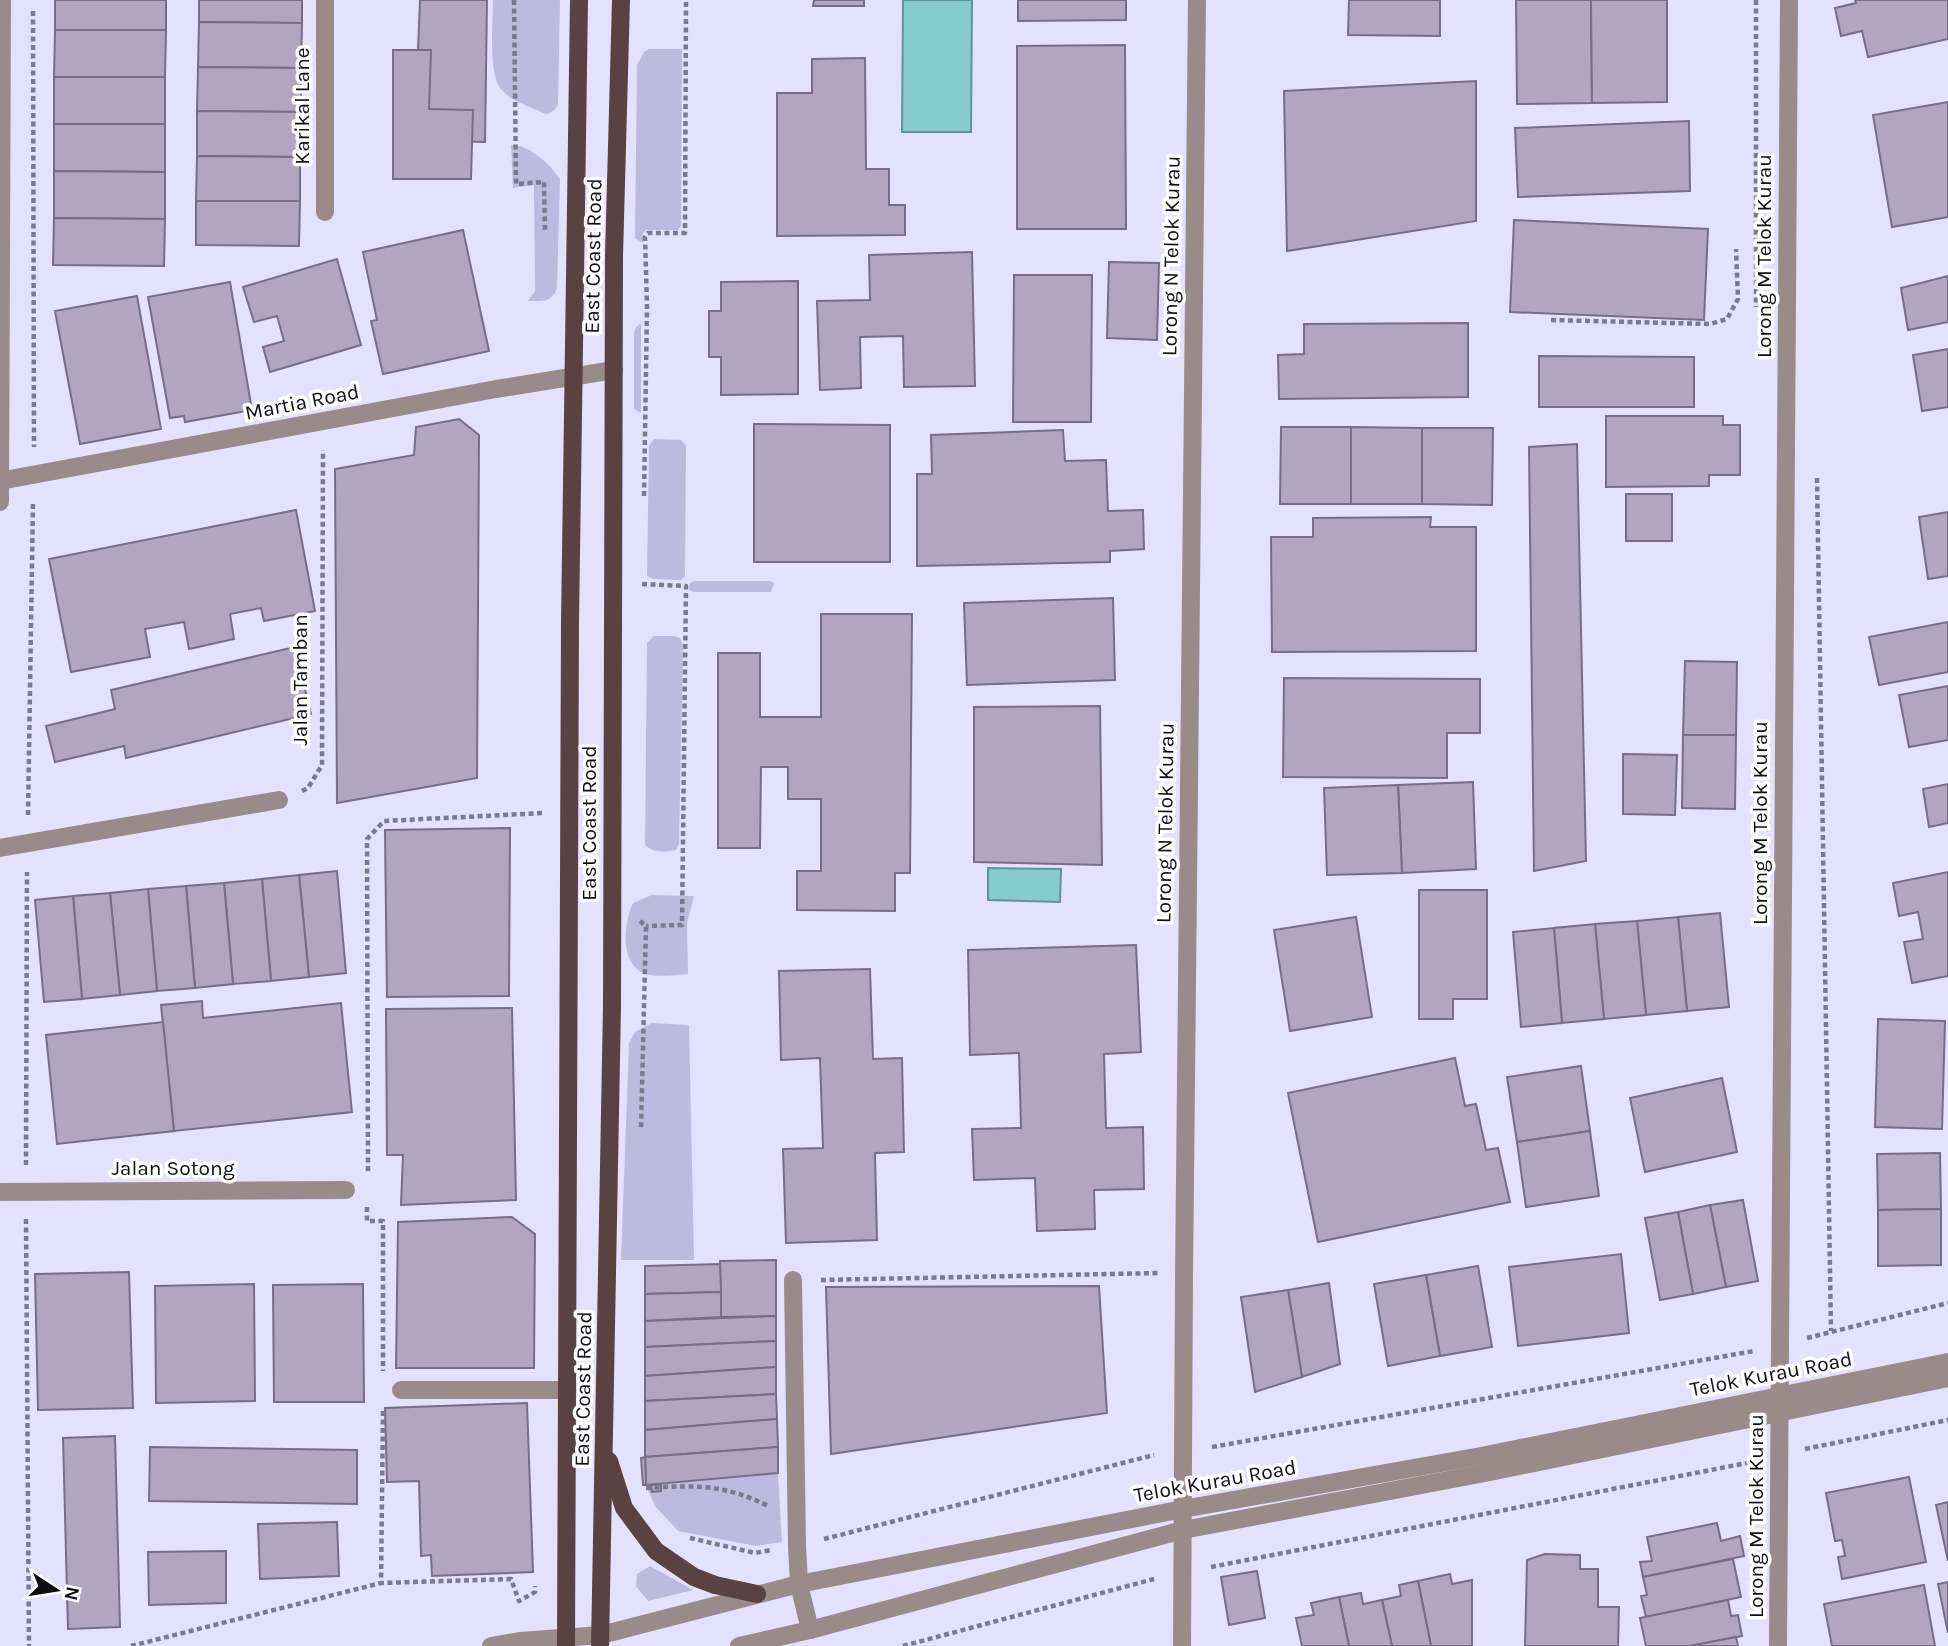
<svg xmlns="http://www.w3.org/2000/svg" width="1948" height="1646" font-family="Karla,sans-serif">
	<style>
		.green { fill: #bebadf }
		.water { fill: #86ccce; stroke: #629397; stroke-width: 2 }
		.building { fill: #b1a6c1; stroke: #786d86; stroke-width: 2 }
		.lines { fill: none; stroke-linecap: round; stroke-linejoin: round }
		.path { stroke: #7b798d; stroke-width: 4.5; stroke-dasharray: 5 3.5; stroke-linecap: butt }
		.minor { stroke: #9a8b8b; stroke-width: 18 }
		.major { stroke: #5a4243; stroke-width: 18 }
		.labels { text-anchor: middle; dominant-baseline: central; stroke-width: 7; stroke-linejoin: round; paint-order: stroke }
		.street-label { font-size: 21px; fill: #0e0d16; stroke: #fff }
	</style>
	<rect width="100%" height="100%" fill="#e4e1ff"/>
	<g class="green">
		<path d="M 493,0 L 560,0 L 558,104 C 555,111 552,113 545,114 C 531,107 511,102 501,89 C 488,74 493,21 493,0 Z"/>
		<polygon points="649,49 682,49 681,226 678,230 646,230 643,233 643,243 635,238 637,65 644,52"/>
		<path d="M 511,145 C 529,144 551,165 560,179 L 557,288 C 552,303 542,301 528,301 L 535,291 L 534,185 L 513,188 Z"/>
		<polygon points="641,323 641,413 634,409 634,333 636,327"/>
		<polygon points="654,439 681,440 686,446 685,576 681,580 653,579 647,576 649,446"/>
		<polygon points="695,581 770,581 774,583 771,592 694,592 689,590 690,583"/>
		<path d="M 654,636 L 674,636 L 680,638 L 683,645 L 679,844 L 676,850 C 666,852 653,853 645,845 L 647,643 Z"/>
		<path d="M 652,895 L 694,896 L 687,923 L 688,974 C 675,975 661,977 649,975 C 619,968 623,924 633,903 Z"/>
		<polygon points="652,1023 689,1025 694,1260 621,1260 629,1043 635,1032"/>
		<polygon points="778,1473 782,1542 756,1546 678,1531 655,1506 646,1485"/>
		<polygon points="650,1566 693,1590 648,1601 636,1586 637,1574"/>
	</g>
	<g class="water">
		<polygon points="903,0 972,0 971,132 902,132"/>
		<polygon points="988,868 1061,869 1060,902 988,900"/>
	</g>
	<g class="building">
		<rect x="55" y="0" width="111" height="30"/>
		<polygon points="199,0 302,0 302,23 199,22"/>
		<polygon points="420,0 487,0 485,142 443,141 393,95 393,50 418,50"/>
		<polygon points="814,0 864,0 864,6 813,6"/>
		<polygon points="1018,0 1126,0 1126,20 1018,21"/>
		<polygon points="1349,0 1440,0 1440,36 1348,35"/>
		<polygon points="1516,0 1591,0 1592,103 1517,104"/>
		<polygon points="1591,0 1667,0 1667,102 1592,103"/>
		<polygon points="1855,0 1948,0 1948,39 1868,57 1862,31 1841,36 1835,8 1856,3"/>
		<polygon points="199,22 302,23 301,68 198,67"/>
		<polygon points="55,30 166,30 165,77 54,77"/>
		<polygon points="1125,45 1126,229 1017,229 1017,46"/>
		<polygon points="393,50 431,50 429,109 473,110 471,179 393,179"/>
		<polygon points="865,58 866,169 889,169 889,205 905,205 905,235 777,236 777,93 812,93 812,59"/>
		<polygon points="198,67 301,68 301,112 197,111"/>
		<rect x="54" y="77" width="111" height="47"/>
		<polygon points="1476,81 1476,221 1287,251 1284,91"/>
		<polygon points="1948,102 1948,217 1892,227 1873,115"/>
		<polygon points="197,111 301,112 300,157 197,156"/>
		<polygon points="1689,121 1690,191 1518,197 1515,128"/>
		<polygon points="54,124 165,124 165,172 54,171"/>
		<polygon points="197,156 300,157 300,201 196,201"/>
		<polygon points="54,171 165,172 165,219 54,218"/>
		<polygon points="196,201 300,201 299,246 196,245"/>
		<polygon points="54,218 165,219 164,266 53,265"/>
		<polygon points="1514,220 1708,229 1704,320 1510,312"/>
		<polygon points="463,230 489,351 383,374 371,321 377,320 363,252"/>
		<polygon points="972,252 975,386 904,387 903,336 860,337 861,388 820,390 817,301 870,300 869,255"/>
		<polygon points="337,259 361,345 270,372 263,347 284,341 277,316 254,322 243,287"/>
		<polygon points="1109,262 1159,263 1157,340 1107,338"/>
		<polygon points="1014,275 1092,275 1091,422 1013,422"/>
		<polygon points="1948,276 1948,322 1908,330 1901,288"/>
		<polygon points="798,281 798,394 721,395 721,357 709,357 709,311 721,311 721,282"/>
		<polygon points="230,282 252,410 185,422 184,416 170,418 148,297"/>
		<polygon points="137,296 161,429 80,444 55,311"/>
		<polygon points="1468,323 1468,397 1279,399 1278,355 1304,354 1304,324"/>
		<polygon points="1948,349 1948,407 1922,411 1913,355"/>
		<polygon points="1539,356 1694,357 1694,407 1539,407"/>
		<polygon points="1606,416 1723,416 1723,425 1740,425 1740,475 1709,475 1709,486 1606,487"/>
		<polygon points="459,419 479,435 477,778 337,803 335,469 414,455 416,427"/>
		<polygon points="754,424 890,425 890,562 754,562"/>
		<polygon points="1281,427 1351,427 1351,504 1280,504"/>
		<polygon points="1351,427 1422,428 1422,504 1351,504"/>
		<polygon points="1422,428 1493,428 1492,505 1422,504"/>
		<polygon points="1063,430 1065,461 1106,460 1108,511 1143,510 1144,549 1110,551 1110,562 917,566 917,474 932,474 931,435"/>
		<polygon points="1577,444 1586,861 1534,871 1529,447"/>
		<rect x="1626" y="494" width="46" height="47"/>
		<polygon points="296,510 315,611 264,621 261,608 230,614 234,639 189,649 184,622 145,629 150,657 71,672 49,559"/>
		<polygon points="1948,512 1948,576 1928,579 1919,517"/>
		<polygon points="1431,517 1430,527 1476,527 1476,651 1272,652 1271,537 1313,537 1313,518"/>
		<polygon points="1113,598 1115,680 967,685 964,603"/>
		<polygon points="821,614 912,614 910,873 895,873 895,911 797,910 797,871 821,871 821,799 788,799 788,767 761,767 760,848 718,848 718,653 760,653 760,717 821,717"/>
		<polygon points="1948,622 1948,672 1879,685 1869,637"/>
		<polygon points="295,647 311,714 126,758 124,746 55,762 46,726 115,709 111,690"/>
		<polygon points="1685,661 1737,662 1736,735 1683,735"/>
		<polygon points="1284,678 1480,679 1480,733 1447,733 1447,778 1283,777"/>
		<polygon points="1948,686 1948,740 1909,747 1899,695"/>
		<polygon points="1100,706 1102,865 974,862 974,707"/>
		<polygon points="1683,735 1736,735 1735,809 1682,808"/>
		<polygon points="1623,754 1677,755 1675,815 1623,814"/>
		<polygon points="1473,782 1476,869 1402,873 1398,785"/>
		<polygon points="1948,784 1948,823 1929,827 1923,789"/>
		<polygon points="1398,785 1402,873 1327,875 1324,788"/>
		<polygon points="510,828 509,996 387,997 385,830"/>
		<polygon points="337,871 346,973 309,977 299,875"/>
		<polygon points="1948,872 1948,976 1912,983 1904,942 1923,939 1918,912 1899,916 1893,883"/>
		<polygon points="299,875 309,977 271,981 262,879"/>
		<polygon points="262,879 271,981 233,984 224,883"/>
		<polygon points="224,883 233,984 195,988 186,886"/>
		<polygon points="186,886 195,988 157,991 148,889"/>
		<polygon points="148,889 157,991 120,995 110,893"/>
		<polygon points="1419,890 1487,890 1487,999 1453,999 1453,1019 1419,1019"/>
		<polygon points="110,893 120,995 82,999 73,896"/>
		<polygon points="73,896 82,999 44,1002 35,900"/>
		<polygon points="1720,913 1729,1007 1687,1011 1678,917"/>
		<polygon points="1356,917 1372,1017 1290,1031 1274,930"/>
		<polygon points="1678,917 1687,1011 1646,1015 1637,921"/>
		<polygon points="1637,921 1646,1015 1604,1019 1595,924"/>
		<polygon points="1595,924 1604,1019 1562,1023 1554,928"/>
		<polygon points="1554,928 1562,1023 1521,1027 1513,932"/>
		<polygon points="1136,945 1141,1052 1104,1054 1106,1128 1143,1127 1144,1189 1094,1190 1095,1229 1037,1231 1035,1178 974,1180 972,1129 1021,1128 1019,1053 970,1055 968,950"/>
		<polygon points="870,969 873,1059 902,1058 904,1152 875,1153 877,1240 786,1243 783,1149 823,1148 820,1058 781,1060 779,971"/>
		<polygon points="202,1001 203,1018 341,1003 352,1112 174,1131 161,1005"/>
		<polygon points="512,1008 516,1200 401,1205 403,1155 387,1155 386,1009"/>
		<polygon points="1878,1019 1945,1021 1942,1129 1875,1127"/>
		<polygon points="163,1022 174,1131 57,1144 46,1035"/>
		<polygon points="1455,1058 1465,1106 1476,1104 1486,1150 1498,1148 1510,1202 1318,1242 1288,1093"/>
		<polygon points="1581,1066 1590,1131 1517,1142 1507,1077"/>
		<polygon points="1722,1078 1737,1152 1645,1172 1630,1098"/>
		<polygon points="1590,1131 1599,1196 1526,1207 1517,1142"/>
		<polygon points="1940,1153 1941,1209 1878,1210 1877,1154"/>
		<polygon points="1743,1200 1758,1281 1726,1287 1710,1205"/>
		<polygon points="1710,1205 1726,1287 1693,1294 1678,1212"/>
		<polygon points="1941,1209 1941,1265 1878,1266 1878,1210"/>
		<polygon points="1678,1212 1693,1294 1660,1300 1645,1218"/>
		<polygon points="512,1217 535,1234 534,1368 396,1368 398,1222"/>
		<polygon points="1621,1254 1629,1333 1518,1346 1509,1267"/>
		<polygon points="776,1260 776,1316 721,1317 720,1261"/>
		<polygon points="720,1264 721,1292 645,1294 645,1266"/>
		<polygon points="1478,1266 1492,1347 1440,1356 1426,1275"/>
		<polygon points="129,1272 133,1408 38,1410 35,1274"/>
		<polygon points="1426,1275 1440,1356 1388,1366 1374,1284"/>
		<polygon points="1329,1283 1340,1364 1302,1377 1288,1290"/>
		<polygon points="254,1284 255,1401 156,1403 155,1286"/>
		<polygon points="363,1284 364,1402 274,1402 273,1285"/>
		<polygon points="1099,1286 1107,1413 831,1454 826,1287"/>
		<polygon points="1288,1290 1302,1377 1255,1392 1241,1297"/>
		<polygon points="721,1292 721,1317 645,1321 645,1294"/>
		<polygon points="776,1316 776,1341 645,1347 645,1321"/>
		<polygon points="776,1341 776,1367 645,1376 645,1347"/>
		<polygon points="776,1367 776,1394 645,1401 645,1376"/>
		<polygon points="776,1394 777,1419 645,1430 645,1401"/>
		<polygon points="527,1403 533,1572 432,1576 431,1555 421,1556 419,1481 387,1482 385,1408"/>
		<polygon points="777,1419 778,1447 645,1457 645,1430"/>
		<polygon points="115,1436 120,1627 68,1629 63,1438"/>
		<polygon points="150,1447 357,1450 357,1504 149,1501"/>
		<polygon points="778,1447 778,1473 646,1485 645,1457"/>
		<polygon points="645,1457 646,1480 646,1485 643,1485 641,1458"/>
		<polygon points="1909,1477 1926,1562 1842,1579 1838,1557 1845,1556 1842,1540 1835,1541 1826,1493"/>
		<polygon points="661,1484 661,1491 652,1492 651,1485"/>
		<polygon points="1948,1502 1948,1561 1936,1505"/>
		<polygon points="337,1522 339,1576 260,1579 258,1524"/>
		<polygon points="1717,1523 1721,1541 1740,1536 1744,1556 1643,1577 1640,1562 1652,1561 1647,1537"/>
		<polygon points="226,1551 226,1603 149,1605 148,1552"/>
		<polygon points="1545,1554 1580,1555 1580,1569 1598,1569 1598,1607 1619,1607 1618,1646 1525,1646 1527,1560"/>
		<polygon points="1733,1559 1741,1597 1646,1617 1641,1596 1647,1595 1643,1577"/>
		<polygon points="1257,1571 1265,1618 1229,1625 1221,1577"/>
		<polygon points="1450,1574 1452,1584 1472,1580 1472,1646 1431,1646 1418,1581"/>
		<polygon points="1418,1581 1431,1646 1392,1646 1382,1600 1401,1596 1399,1585"/>
		<polygon points="1948,1582 1948,1633 1938,1584"/>
		<polygon points="1924,1585 1935,1646 1832,1646 1824,1604"/>
		<polygon points="1361,1593 1363,1604 1382,1600 1392,1646 1349,1646 1339,1597"/>
		<polygon points="1339,1597 1349,1646 1302,1646 1296,1618 1314,1615 1311,1603"/>
		<polygon points="1728,1600 1731,1616 1738,1615 1742,1636 1690,1646 1646,1646 1640,1618"/>
		<polygon points="1736,1637 1738,1646 1690,1646"/>
	</g>
	<g class="lines">
		<g class="path">
			<polyline points="514,0 516,184 544,182 545,231"/>
			<polyline points="1756,0 1756,307"/>
			<polyline points="33,11 34,447"/>
			<polyline points="1551,320 1710,324 1727,319 1738,299 1736,249"/>
			<polyline points="1817,478 1831,1331"/>
			<polyline points="644,496 647,307 645,237 648,233 685,233 686,0"/>
			<polyline points="642,584 686,586 682,925 646,926"/>
			<polyline points="302,791 308,788 322,765 323,450"/>
			<polyline points="28,815 33,501"/>
			<polyline points="640,921 646,926 641,1129"/>
			<polyline points="26,1165 27,872"/>
			<polyline points="368,1171 367,839 384,821 544,813"/>
			<polyline points="367,1207 367,1221 383,1221 383,1371"/>
			<polyline points="26,1219 29,1646"/>
			<polyline points="821,1280 1159,1273"/>
			<polyline points="1807,1338 1948,1303"/>
			<polyline points="383,1411 381,1583 511,1579 519,1601 535,1592 535,1586"/>
			<polyline points="1212,1447 1754,1351"/>
			<polyline points="1805,1449 1948,1420"/>
			<path d="M 646,1488 C 694,1485 726,1484 770,1507"/>
			<polyline points="690,1538 755,1553 771,1550"/>
			<polyline points="824,1539 1154,1455"/>
			<polyline points="1211,1567 1752,1462"/>
			<polyline points="131,1646 381,1583"/>
			<polyline points="903,1646 1154,1579"/>
		</g>
		<g class="minor">
			<polyline points="325,212 325,0"/>
			<polyline points="0,481 496,389 614,370"/>
			<polyline points="0,502 2,0"/>
			<polyline points="0,848 279,800"/>
			<polyline points="0,1192 346,1190"/>
			<polyline points="793,1280 797,1546 799,1584 810,1630"/>
			<polyline points="401,1390 568,1390"/>
			<polyline points="491,1646 520,1641 601,1635 799,1584 1183,1509 1481,1456 1948,1362"/>
			<polyline points="739,1646 810,1630 1183,1530 1485,1473 1948,1378"/>
			<polyline points="1182,1646 1184,1278 1197,0"/>
			<polyline points="1778,1646 1789,0"/>
		</g>
		<g class="major">
			<polyline points="609,1461 624,1508 656,1551 694,1577 715,1585 757,1594"/>
			<polyline points="566,1646 570,622 579,0"/>
			<polyline points="600,1646 612,1006 614,256 621,0"/>
		</g>
	</g>
	<g class="labels">
		<g class="street-label">
			<text transform="translate(302 106) rotate(-90)">Karikal Lane</text>
			<text transform="translate(593 256) rotate(-89)">East Coast Road</text>
			<text transform="translate(1171 256) rotate(-89)">Lorong N Telok Kurau</text>
			<text transform="translate(1764 256) rotate(-90)">Lorong M Telok Kurau</text>
			<text transform="translate(302 402) rotate(-11)">Martia Road</text>
			<text transform="translate(300 680) rotate(-90)">Jalan Tamban</text>
			<text transform="translate(589 823) rotate(-90)">East Coast Road</text>
			<text transform="translate(1165 823) rotate(-89)">Lorong N Telok Kurau</text>
			<text transform="translate(1760 823) rotate(-90)">Lorong M Telok Kurau</text>
			<text x="173" y="1168">Jalan Sotong</text>
			<text transform="translate(1771 1374) rotate(-11)">Telok Kurau Road</text>
			<text transform="translate(583 1389) rotate(-89)">East Coast Road</text>
			<text transform="translate(1215 1481) rotate(-10)">Telok Kurau Road</text>
			<text transform="translate(1756 1516) rotate(-90)">Lorong M Telok Kurau</text>
		</g>
	</g>
	<g transform="translate(56 1590) rotate(102)" stroke="#ffffff" stroke-width="5" paint-order="stroke">
	<path d="M0-5L12 26L0 18L-12 26Z" fill="#0e0d16"/>
	<text y="-10" font-size="19" font-weight="bold" text-anchor="middle" fill="#0e0d16">N</text>
	</g>
</svg>
